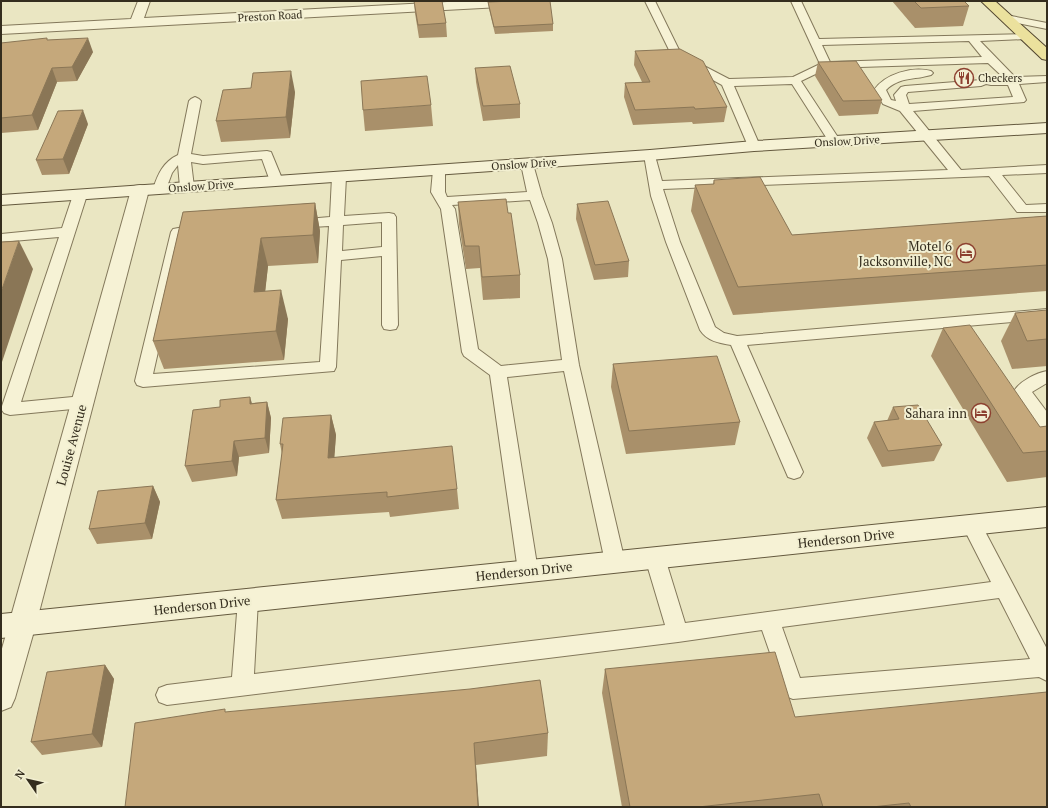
<svg xmlns="http://www.w3.org/2000/svg" width="1048" height="808" font-family="'PT Serif',serif">
	<style>
		.lines { fill: none; stroke-linecap: round; stroke-linejoin: round }
		.service-casing { stroke: #83785b; stroke-width: 2 }
		.minor-casing { stroke: #83785b; stroke-width: 2 }
		.secondary-casing { stroke: #64593e; stroke-width: 2 }
		.primary-casing { stroke: #51452f; stroke-width: 2 }
		.service { fill: #f6f2d5; fill-rule: evenodd }
		.minor { fill: #f6f2d5; fill-rule: evenodd }
		.secondary { fill: #f6f2d5; fill-rule: evenodd }
		.primary { fill: #ebe19d; fill-rule: evenodd }
		.wall { fill: #a9906a }
		.shaded-wall { fill: #8a7656 }
		.building { fill: #c5a87b; stroke: #8a7656 }
		.labels { text-anchor: middle; dominant-baseline: central; stroke-width: 4; stroke-linejoin: round; paint-order: stroke }
		.far-street-label { font-size: 11px; fill: #342d1e; stroke: #f2efd1 }
		.far-poi-label { font-size: 11px; fill: #342d1e; stroke: #f2efd1; text-anchor: start }
		.poi-label { font-size: 13px; fill: #342d1e; stroke: #f2efd1; text-anchor: end }
		.street-label { font-size: 13px; fill: #342d1e; stroke: #f2efd1 }
	</style>
	<rect width="100%" height="100%" fill="#eae6c2"/>
	<g class="lines">
		<g class="service-casing">
			<g id="service">
				<path d="M 645,1 L 655,1 L 681,54 L 729,79 L 793,77 L 820,64 L 791,1 L 801,1 L 819,39 L 1030,34 L 1031,36 L 1026,39 L 980,41 L 1015,77 L 1047,76 L 1047,82 L 1019,84 L 1026,100 L 1024,102 L 913,111 L 961,170 L 1047,165 L 1047,173 L 1002,175 L 1026,205 L 1047,204 L 1047,212 L 1017,212 L 989,176 L 663,189 L 680,242 L 715,327 L 724,333 L 737,336 L 1047,309 L 1047,319 L 747,345 L 803,472 L 800,477 L 794,479 L 788,477 L 731,345 C 719,343 707,341 700,330 L 666,242 L 651,196 L 644,155 L 646,152 L 654,152 L 662,181 L 948,170 L 900,111 L 883,104 L 874,90 C 885,74 912,66 931,71 L 933,73 L 931,75 C 914,80 899,77 886,90 L 891,100 L 896,101 L 894,95 L 901,87 L 905,86 L 981,80 L 986,81 L 991,79 L 1004,78 L 988,63 L 828,68 L 801,81 L 841,142 L 839,145 L 831,145 L 792,84 L 734,86 L 760,146 L 758,149 L 750,149 L 748,146 L 722,85 L 673,58 ZM 969,41 L 982,57 L 830,62 L 822,45 ZM 986,84 L 991,85 L 1008,85 L 1013,97 L 909,104 L 906,95 L 908,92 L 981,86 Z"/>
				<polygon points="1006,15 1047,23 1047,29 1002,20 1001,18 1002,16"/>
				<path d="M 195,97 L 199,99 L 201,101 L 191,154 L 203,156 L 267,151 L 271,152 L 283,181 L 281,184 L 271,184 L 262,159 L 203,164 L 191,162 L 194,187 L 192,190 L 182,190 L 180,187 L 178,165 L 172,173 L 165,192 L 155,192 L 153,189 C 158,174 163,162 178,155 L 189,101 L 191,99 Z"/>
				<path d="M 527,160 L 532,161 L 533,164 L 542,196 L 552,223 L 562,259 L 579,365 L 625,562 L 622,568 L 615,570 L 608,568 L 605,562 L 564,371 L 507,377 L 538,571 L 535,577 L 528,579 L 521,577 L 518,571 L 490,375 L 464,356 L 462,352 L 441,209 L 431,192 L 433,170 L 434,167 L 444,167 L 445,170 L 445,192 L 447,197 L 527,192 L 521,164 L 522,161 ZM 530,200 L 538,223 L 548,259 L 562,360 L 501,366 L 478,349 L 455,209 L 452,205 Z"/>
				<path d="M 339,173 L 344,174 L 346,177 L 344,216 L 389,213 L 394,214 L 396,217 L 398,325 L 396,329 L 390,330 L 384,329 L 382,325 L 382,256 L 341,260 L 336,367 L 334,371 L 143,387 L 137,385 L 135,381 L 171,232 L 173,229 C 183,227 196,225 206,227 L 208,230 L 206,233 L 184,236 L 153,374 L 320,362 L 329,226 L 295,228 L 290,227 L 288,224 L 290,221 L 295,220 L 330,217 L 332,177 L 334,174 ZM 382,222 L 382,247 L 342,251 L 343,225 Z"/>
				<polygon points="80,191 85,192 87,195 21,402 83,396 89,398 91,402 89,406 83,408 10,415 4,413 1,409 59,237 1,242 1,234 62,228 73,195 75,192"/>
				<path d="M 1047,371 L 1047,383 L 1032,392 L 1047,412 L 1047,430 L 1041,429 L 1014,391 C 1020,381 1036,373 1047,371 Z"/>
				<path d="M 972,517 L 979,520 L 1047,649 L 1047,681 L 1039,677 L 793,699 L 785,696 L 762,630 L 678,642 L 167,705 L 159,702 L 156,695 L 159,688 L 167,685 L 232,677 L 238,600 L 241,594 L 248,591 L 255,594 L 258,600 L 254,674 L 665,625 L 645,558 L 648,552 L 655,550 L 662,552 L 665,558 L 685,623 L 991,582 L 962,525 L 965,520 ZM 999,598 L 1030,659 L 800,678 L 782,627 Z"/>
			</g>
		</g>
		<g class="minor-casing">
			<g id="minor">
				<polygon points="138,1 150,1 144,18 466,1 545,1 544,4 539,5 1,34 1,26 131,19"/>
				<polygon points="140,185 146,186 149,190 36,624 15,698 11,707 1,711 1,652 131,190 134,186"/>
			</g>
		</g>
		<g class="secondary-casing">
			<g id="secondary">
				<polygon points="1047,123 1047,133 754,151 650,160 1,205 1,195 650,150 754,141"/>
				<polygon points="1047,507 1047,527 1,638 1,614"/>
			</g>
		</g>
		<g class="primary-casing">
			<polygon id="primary" points="981,1 995,1 1047,48 1047,60 1042,59"/>
		</g>
		<use href="#service" class="service"/>
		<use href="#minor" class="minor"/>
		<use href="#secondary" class="secondary"/>
		<use href="#primary" class="primary"/>
	</g>
	<g class="wall">
		<polygon points="413,1 442,1 446,23 447,37 419,38 415,13 414,2 413,2"/>
		<polygon points="892,1 964,1 969,6 963,26 915,28"/>
		<polygon points="488,2 553,24 553,31 495,34 489,9"/>
		<polygon points="48,40 93,52 77,81 57,82 38,130 1,133 1,43"/>
		<polygon points="635,51 727,107 724,122 693,124 692,122 633,125 624,97 625,83 642,82 634,65"/>
		<polygon points="818,62 882,100 878,114 839,116 815,76"/>
		<polygon points="475,68 520,104 520,118 483,121 476,82"/>
		<polygon points="295,92 290,138 221,142 216,121"/>
		<polygon points="431,105 433,126 365,131 363,110"/>
		<polygon points="88,124 69,174 42,175 36,160"/>
		<polygon points="714,180 792,235 1047,216 1047,291 733,315 691,211 695,185 713,184"/>
		<polygon points="458,202 508,213 520,275 520,298 483,300 480,268 466,269 459,224"/>
		<polygon points="315,203 320,231 318,263 268,266 265,291 288,319 284,360 164,369 153,341 183,212"/>
		<polygon points="577,204 629,261 628,277 594,280 576,219"/>
		<polygon points="1047,310 1047,366 1012,369 1001,341 1015,313"/>
		<polygon points="943,328 1040,427 1047,426 1047,477 1007,482 931,356"/>
		<polygon points="613,364 740,422 735,445 626,454 611,387"/>
		<polygon points="267,402 271,418 269,453 239,457 237,476 192,482 185,466 252,403"/>
		<polygon points="893,407 942,445 934,461 882,467 867,438 874,422 887,421"/>
		<polygon points="331,415 336,435 334,457 457,489 459,509 390,517 389,512 282,519 276,500 282,454 280,444"/>
		<polygon points="153,486 160,502 152,539 97,544 89,529"/>
		<polygon points="105,665 114,679 102,747 42,755 31,742"/>
		<polygon points="605,669 795,717 1047,807 622,807 602,693"/>
		<polygon points="227,712 548,733 547,756 476,765"/>
	</g>
	<g class="shaded-wall">
		<polygon points="88,38 93,52 77,81 72,67"/>
		<polygon points="52,68 57,82 38,130 32,115"/>
		<polygon points="291,71 295,92 290,138 286,117"/>
		<polygon points="83,110 88,124 69,174 63,159"/>
		<polygon points="315,203 320,231 318,263 313,235"/>
		<polygon points="261,238 268,266 262,321 254,292"/>
		<polygon points="19,241 33,269 1,365 1,292"/>
		<polygon points="281,290 288,319 284,360 276,331"/>
		<polygon points="250,397 255,413 250,404"/>
		<polygon points="267,402 271,418 269,453 265,438"/>
		<polygon points="331,415 336,435 333,477 328,458"/>
		<polygon points="234,441 239,457 237,476 232,461"/>
		<polygon points="153,486 160,502 152,539 145,523"/>
		<polygon points="105,665 114,679 102,747 92,734"/>
		<polygon points="474,743 476,765 479,807 478,807"/>
	</g>
	<g class="building">
		<polygon points="414,1 442,1 446,23 418,25"/>
		<polygon points="514,1 550,1 553,24 494,27 488,2"/>
		<polygon points="914,1 964,1 969,6 921,8"/>
		<polygon points="47,38 47,40 88,38 72,67 52,68 32,115 1,118 1,43"/>
		<polygon points="680,49 703,61 727,107 695,109 694,107 635,110 625,83 650,82 635,51"/>
		<polygon points="856,61 882,100 843,101 818,62"/>
		<polygon points="510,66 520,104 483,106 475,68"/>
		<polygon points="291,71 286,117 216,121 223,90 251,88 253,73"/>
		<polygon points="427,76 431,105 363,110 361,81"/>
		<polygon points="83,110 63,159 36,160 58,111"/>
		<polygon points="760,177 792,235 1047,216 1047,265 738,287 695,185 714,184 714,180"/>
		<polygon points="506,199 508,213 511,213 520,275 482,277 479,246 465,246 458,202"/>
		<polygon points="608,201 629,261 595,265 577,204"/>
		<polygon points="315,203 313,235 261,238 254,292 281,290 276,331 153,341 183,212"/>
		<polygon points="19,241 1,292 1,242"/>
		<polygon points="1047,310 1047,339 1027,341 1015,313"/>
		<polygon points="970,325 1040,427 1047,426 1047,451 1023,453 943,328"/>
		<polygon points="717,356 740,422 629,431 613,364"/>
		<polygon points="250,397 250,404 267,402 265,438 234,441 232,461 185,466 193,410 220,407 220,400"/>
		<polygon points="918,405 942,445 888,451 874,422 899,419 893,407"/>
		<polygon points="331,415 328,458 452,446 457,489 387,497 387,492 276,500 283,444 280,444 283,418"/>
		<polygon points="153,486 145,523 89,529 98,491"/>
		<polygon points="775,652 795,717 1047,692 1047,807 911,807 909,803 872,807 823,807 819,794 698,807 630,807 605,669"/>
		<polygon points="105,665 92,734 31,742 47,672"/>
		<polygon points="540,680 548,733 474,743 478,807 125,807 135,723 225,709 225,712 470,689"/>
	</g>
	<defs>
		<g id="restaurant-ring" transform="scale(1)"><circle r="9.5" fill="#f2efd1" stroke="#8d4130" stroke-width="1.5"/><path d="M-5-6h1v4h1v-4h1v4h1v-4h1v5L-1.5 .5V6h-2V.5L-5-1ZM5-6V6H3V1.5H1.5Q1.5-4 5-6Z" fill="#8d4130"/></g>
		<g id="hotel-ring" transform="scale(1)"><circle r="9.5" fill="#f2efd1" stroke="#8d4130" stroke-width="1.5"/><path d="M-6-4.5h1.5V1H6V5H4.5V3h-9V5H-6ZM-4 0a1.8 1.8 0 1 1 3.6 0ZM.5 0V-2.5h3Q6-2.5 6 0Z" fill="#8d4130"/></g>
	</defs>
	<g fill-rule="evenodd">
		<use href="#restaurant-ring" x="964" y="78"/>
		<use href="#hotel-ring" x="966" y="253"/>
		<use href="#hotel-ring" x="981" y="413"/>
	</g>
	<g class="labels">
		<g class="far-street-label">
			<text transform="translate(270 16) rotate(-3)">Preston Road</text>
			<text transform="translate(847 141) rotate(-3)">Onslow Drive</text>
			<text transform="translate(524 164) rotate(-4)">Onslow Drive</text>
			<text transform="translate(201 186) rotate(-4)">Onslow Drive</text>
		</g>
		<g class="far-poi-label">
			<text x="978" y="78">Checkers</text>
		</g>
		<g class="poi-label">
			<text x="952" y="246">Motel 6<tspan x="952" dy="15">Jacksonville, NC</tspan></text>
			<text x="967" y="413">Sahara inn</text>
		</g>
		<g class="street-label">
			<text transform="translate(71 445) rotate(-75)">Louise Avenue</text>
			<text transform="translate(846 538) rotate(-6)">Henderson Drive</text>
			<text transform="translate(524 571) rotate(-6)">Henderson Drive</text>
			<text transform="translate(202 605) rotate(-6)">Henderson Drive</text>
		</g>
	</g>
	<rect width="1048" height="808" fill="none" stroke="#342d1e" stroke-width="4"/>
	<g transform="translate(28 780) rotate(304)" stroke="#f2efd1" stroke-width="3" paint-order="stroke">
	<path d="M0-3L7 15L0 10L-7 15Z" fill="#342d1e"/>
	<text y="-6" font-size="11" font-weight="bold" text-anchor="middle" fill="#342d1e">N</text>
	</g>
</svg>
